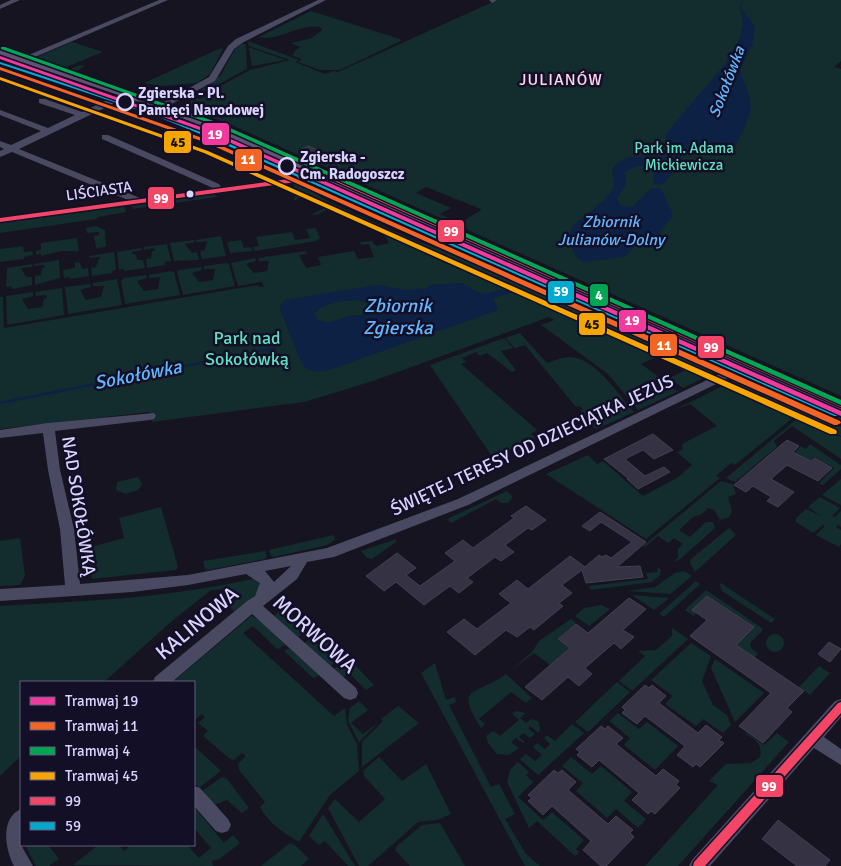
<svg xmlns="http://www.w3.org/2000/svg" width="841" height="866" font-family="Signika,sans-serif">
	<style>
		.green { fill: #132c2d; fill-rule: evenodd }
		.water { fill: #0d2144; fill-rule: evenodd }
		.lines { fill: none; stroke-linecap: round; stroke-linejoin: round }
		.stream-far1 { stroke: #0d2144; stroke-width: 1 }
		.stream { stroke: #0d2144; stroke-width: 2.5 }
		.building { fill: #343243; stroke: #433f54 }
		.minor { fill: #4a4962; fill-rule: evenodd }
		.major { fill: #5e5373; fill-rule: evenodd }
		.bus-1-casing { stroke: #130f26; stroke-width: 3 }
		.bus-2-casing { stroke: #130f26; stroke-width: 3 }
		.bus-1 { fill: #f34667; fill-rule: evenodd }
		.bus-2 { fill: #00a9ce; fill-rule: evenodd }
		.tram-1-casing { stroke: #130f26; stroke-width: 3 }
		.tram-2-casing { stroke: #130f26; stroke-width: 3 }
		.tram-3-casing { stroke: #130f26; stroke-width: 3 }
		.tram-4-casing { stroke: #130f26; stroke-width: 3 }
		.tram-1 { fill: #f13a9d; fill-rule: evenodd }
		.tram-2 { fill: #f26522; fill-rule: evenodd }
		.tram-3 { fill: #00a651; fill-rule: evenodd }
		.tram-4 { fill: #f7a600; fill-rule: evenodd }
		.stop-dot { fill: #130f26; stroke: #d9d4ff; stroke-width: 2.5 }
		.bus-dot { fill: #d9d4ff; stroke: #130f26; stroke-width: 2 }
		.labels { text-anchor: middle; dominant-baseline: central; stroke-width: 5; stroke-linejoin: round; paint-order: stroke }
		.far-stop-label { font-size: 15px; font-weight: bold; fill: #d9d4ff; stroke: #130f26; text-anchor: start }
		.far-park-label { font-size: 15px; fill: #5fe0c0; stroke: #130f26 }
		.far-street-label { font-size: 15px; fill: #d9d4ff; stroke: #130f26 }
		.far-quarter-label { font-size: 16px; letter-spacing: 1px; fill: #ffd6f0; stroke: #130f26 }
		.far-water-label { font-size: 16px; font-style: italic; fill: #62b6ff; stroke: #130f26 }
		.park-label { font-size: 18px; fill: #5fe0c0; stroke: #130f26 }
		.street-label { font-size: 18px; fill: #d9d4ff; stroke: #130f26 }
		.water-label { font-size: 19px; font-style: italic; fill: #62b6ff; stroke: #130f26 }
		.near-street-label { font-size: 21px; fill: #d9d4ff; stroke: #130f26 }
		.line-badge { stroke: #130f26; stroke-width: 2 }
		.badge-label { font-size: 14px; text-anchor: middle; font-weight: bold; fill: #fff }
		.pale-badge-label { font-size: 14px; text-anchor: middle; font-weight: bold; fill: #111 }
	</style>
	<rect width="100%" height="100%" fill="#161421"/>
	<g class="green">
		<path d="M 497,0 L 841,0 L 841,61 L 834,67 L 841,69 L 841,396 L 225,122 L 179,107 L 197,98 L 200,99 L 203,98 L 200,97 L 250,70 L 290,60 L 249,46 L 248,41 L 299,60 L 295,62 L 325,74 L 334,71 L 338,72 ZM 426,187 L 481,209 L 481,210 L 460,223 L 440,214 L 451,208 L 416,193 Z"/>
		<path d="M 311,11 L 400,39 L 401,41 L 340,70 L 320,70 L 298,62 L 302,59 L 293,56 L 294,52 L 300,47 L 291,43 L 312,38 L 322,30 L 320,27 C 298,23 280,42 259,37 Z"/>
		<polygon points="72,42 103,52 66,67 70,69 81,65 85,66 75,72 33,59"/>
		<polygon points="242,43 246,45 247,69 204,92 200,91 221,75 235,49"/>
		<polygon points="221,48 223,49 210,74 197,83 162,86 144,83"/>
		<polygon points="249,48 251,48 286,60 252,66"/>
		<path d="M 113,98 C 170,113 229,143 278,165 Z"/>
		<polygon points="314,180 732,366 725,370 484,262 417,238 334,201 320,193 305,181"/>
		<polygon points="300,183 305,185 303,186 331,203 414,240 481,264 718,371 683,388 669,378 684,371 661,355 641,364 673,387 671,388 679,391 638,410 608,374 541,325 554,320 549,317 373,381 304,402 152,422 149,412 0,429 0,297 3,297 4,328 258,285 259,287 264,287 262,282 238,286 231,263 255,258 256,261 246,264 254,273 267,271 269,261 259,261 258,258 306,251 307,254 299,255 306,268 321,265 318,257 354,251 358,259 374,257 369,244 361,245 360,242 372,241 376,246 389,243 383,233 388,231 336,208 331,207 317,215 311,214 330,206 306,195 293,201 297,193 293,184"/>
		<polygon points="214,193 217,197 133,209 132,206"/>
		<polygon points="124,206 126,212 98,217 96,219 0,233 0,222"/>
		<polygon points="96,226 105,230 106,247 96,248 94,236 99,235 99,232 87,233 86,228"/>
		<polygon points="316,228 320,238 316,241 255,251 253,247 259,246 256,237 292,232 295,240 310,238 306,229"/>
		<polygon points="221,236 226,256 202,259 200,251 205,250 207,241 197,242 196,240"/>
		<polygon points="77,238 79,251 61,251 41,256 41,254 36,255 36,251 41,250 41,243"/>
		<polygon points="194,240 195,242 185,244 192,253 197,252 199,260 174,261 170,243"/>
		<polygon points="241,240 244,248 251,247 253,251 230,253 227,242"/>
		<polygon points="167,244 171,261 165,262 165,265 147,268 146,259 151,258 152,251 155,251 154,248 144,250 143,247"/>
		<polygon points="23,246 24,252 32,251 33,255 24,257 24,259 0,262 0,249"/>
		<polygon points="141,248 142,250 132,252 132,254 135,254 138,260 143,260 145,268 124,271 124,269 119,270 117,252"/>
		<polygon points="114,252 116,270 112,271 112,273 92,276 91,268 96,267 98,260 100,259 100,257 90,258 89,256"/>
		<polygon points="59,260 60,278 35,285 35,276 41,275 42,268 45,267 44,265 34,266 34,264"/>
		<polygon points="75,262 80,263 82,269 88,268 89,276 70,279 70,277 64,278 63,270 75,268"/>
		<polygon points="226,263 229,264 235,286 183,295 177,272 179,270 201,267 202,270 192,273 199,282 213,280 215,269 204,269 204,266"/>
		<polygon points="32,264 32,267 21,268 26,277 32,277 32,285 12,289 11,286 6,287 7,268"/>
		<polygon points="171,271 174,272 180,295 125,304 121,281 124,278 146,275 147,278 137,281 144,291 158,289 160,277 149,278 149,275"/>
		<polygon points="117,279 122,305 68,314 65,287 90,284 91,287 80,290 86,300 101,297 104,286 93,286 93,283"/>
		<polygon points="62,288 64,315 7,325 6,296 33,292 33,296 22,299 28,309 42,307 44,299 47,298 46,295 36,296 35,292"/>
		<path d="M 520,333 L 547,363 C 553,361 562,357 569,357 C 594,356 619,395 634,412 L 597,429 L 594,428 L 580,411 L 583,410 L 580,406 L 576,407 L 525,345 L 515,348 L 505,338 Z"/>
		<polygon points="504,338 513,348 501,351 516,370 512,372 487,353 480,356 476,352 462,358 466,362 461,364 537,430 531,434 536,438 493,458 430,365"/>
		<polygon points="746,373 841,416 841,422 813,407 738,376"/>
		<polygon points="735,380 791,403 841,427 841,436 795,416 735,465 731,463 716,476 720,478 646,539 546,474 588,455 597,464 603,461 643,496 677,478 692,465 677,452 683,449 682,444 717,426 690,404 672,411"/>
		<polygon points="798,418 841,437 841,459 792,426 774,441 777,447 735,482 726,478"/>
		<polygon points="810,444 841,465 841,469 823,485 819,483 834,468 815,457 810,460 795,452 801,446 806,449"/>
		<polygon points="138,477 142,484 138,490 125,494 116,490 117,482"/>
		<polygon points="841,479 841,505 822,495"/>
		<polygon points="721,481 733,484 736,494 728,497 732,511 729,517 720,520 714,510 708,508 702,514 693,517 679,530 690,537 706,522 713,522 715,528 679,560 672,562 678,558 678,549 683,544 674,538 668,543 658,536 645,547 643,546"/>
		<polygon points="507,491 513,497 508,503 501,503 496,499 451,523 447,519"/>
		<polygon points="820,497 840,508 832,516 835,517 841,511 841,527 838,525 836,527 841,530 841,544 839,547 816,535 825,526 823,525 813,533 796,522 796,518 806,509 821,516 808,507"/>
		<polygon points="161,507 178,567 176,570 92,579 81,530 88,529 91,547 124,538 119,518"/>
		<polygon points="729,528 736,535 695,572 690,563 691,559"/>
		<polygon points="334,535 335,540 327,545 274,557 270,555 269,550"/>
		<polygon points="20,538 25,576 20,585 0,586 0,541"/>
		<polygon points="396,539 396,542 372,559 367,558 361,551"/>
		<polygon points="265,551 267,556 265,559 208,570 205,569 203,561"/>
		<polygon points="657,567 661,570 660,575 652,582 591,590 589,586 648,579 646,573 658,572"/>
		<polygon points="684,571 692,576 670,594 628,591 655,587 675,573"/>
		<path d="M 256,578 L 262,581 L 258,593 L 234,611 L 229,606 L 239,597 L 228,589 L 211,590 L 172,621 L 104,682 L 21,682 L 21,756 L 0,776 L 0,606 C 86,601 172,598 256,578 Z"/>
		<polygon points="696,581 700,584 664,617 659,614"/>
		<polygon points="719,582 775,619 771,623 722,591"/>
		<polygon points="706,590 762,628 762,631 750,643 751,648 758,654 754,658 733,643 739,642 754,627 708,596 694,616 685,610"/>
		<polygon points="632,595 669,598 654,610"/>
		<polygon points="601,605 610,609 589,626 575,616 584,608"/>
		<polygon points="282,609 308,627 308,630 298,637 274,616"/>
		<path d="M 251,616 L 261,621 L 285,645 L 278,649 L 276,648 L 253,626 L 243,633 L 334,716 L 345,708 L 347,725 L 357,744 L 359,771 L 330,795 L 299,842 C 283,832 269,824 260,807 L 265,802 L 239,770 L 238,764 L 246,756 L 242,753 L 234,760 L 230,759 L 203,736 L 208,731 L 198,723 L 205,717 L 202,714 L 194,721 L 194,682 L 173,682 Z"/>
		<polygon points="571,619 576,623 557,639 569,648 550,665 534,653 510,671 532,652 539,641"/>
		<polygon points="672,628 688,639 632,691 619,681 645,656 638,651 656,650 672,636"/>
		<polygon points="317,633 343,653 345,656 329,667 304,644"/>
		<circle cx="775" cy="643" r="9"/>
		<polygon points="691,643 711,656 702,681 713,705 727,715 731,725 723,733 703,719 696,726 665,704 673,696 651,680"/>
		<polygon points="289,648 319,675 314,678 311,676 284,651"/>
		<polygon points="346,659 351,661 374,685 366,690 349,673 342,678 333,670"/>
		<polygon points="715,659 764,693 735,722 711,668"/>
		<polygon points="435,663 446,700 455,697 456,702 449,705 491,787 499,784 515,814 505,819 526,854 540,866 525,866 421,673"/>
		<polygon points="819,666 830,673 810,695 799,687"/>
		<path d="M 506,674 L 532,698 L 526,703 L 511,692 L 479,719 L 485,724 L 481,728 C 453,684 477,696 506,674 Z"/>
		<polygon points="617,682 630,692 588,732 575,722"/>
		<polygon points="359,701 368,710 351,723 363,734 379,722 359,742 348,721 350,708"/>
		<polygon points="398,706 419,723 362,767 362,742 383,721 381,719"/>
		<polygon points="516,711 526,713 520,718 526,723 531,719 538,721 540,727 539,733 530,726 528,728 535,734 530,738 523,733 519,737 525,742 523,743 516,738 511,742 519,748 509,755 497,754 488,743 486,736 493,731 500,736 519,720 512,714"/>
		<polygon points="618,713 639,729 647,722 678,746 655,770 624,745 630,738 609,721"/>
		<polygon points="572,724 584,733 538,775 520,759 526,754 535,761 542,755 533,747 537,743 545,749 550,744 544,738 547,735 555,741"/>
		<path d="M 747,733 L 764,745 L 777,733 L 789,742 L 678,866 L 645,866 L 718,785 L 709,781 L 726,764 L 751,763 L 760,757 C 763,745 755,739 746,734 Z"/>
		<polygon points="194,746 221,771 199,788 194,782"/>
		<polygon points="379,757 402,781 426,764 451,814 437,820 418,822 368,866 359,866 328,808 335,799 359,822 385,799 364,776 363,771"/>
		<polygon points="571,757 592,774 601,766 632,792 624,801 646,819 638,828 616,809 607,818 576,791 583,783 562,766"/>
		<polygon points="518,762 529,772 526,775 533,782 518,797 543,820 552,812 584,840 576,849 579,852 575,856 537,821 529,828 507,782 510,770"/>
		<polygon points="222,777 227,779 249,808 242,813 227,800 214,805 202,791"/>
		<polygon points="194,807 224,843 233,835 240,843 220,859 212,861 213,866 73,865 98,845 119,845 124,851 129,847 128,845 187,845 199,858 211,848 194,828"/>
		<polygon points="323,814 355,866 348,866 325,841 319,845 309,836"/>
		<polygon points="440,823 465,866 410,866 395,850 397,846 422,825"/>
		<polygon points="290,843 296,846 309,859 301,866 261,866"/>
		<polygon points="25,845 48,845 59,859 49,866 36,866"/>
	</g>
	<g class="water">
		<path d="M 740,6 L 755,27 L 752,46 L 740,70 C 743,81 751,95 751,107 C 751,114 738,143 733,148 C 726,155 692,155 684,152 C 676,149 668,143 665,135 L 724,65 L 739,40 L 743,25 Z"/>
		<path d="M 679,154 L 682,155 L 672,174 L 662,185 L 653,184 L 654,170 L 649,165 L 637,166 L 625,172 L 626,184 L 617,198 L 620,205 L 632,207 L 652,188 L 661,189 L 671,210 L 672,217 L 662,229 L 656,239 L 635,246 L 625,257 L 583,262 C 571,254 567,240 572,226 C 582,218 612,197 614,186 C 615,181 613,175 612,170 C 625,146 659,164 679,154 Z"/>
		<path d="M 461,283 L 482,294 L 510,288 L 512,293 L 493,298 L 498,310 L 326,371 C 315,372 309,372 302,364 L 279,307 L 285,300 L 378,285 L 406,290 L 428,288 L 429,285 ZM 355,300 L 366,302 L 371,306 L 371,310 C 364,318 358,314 349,316 C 336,319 331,326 318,320 L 315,315 C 318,303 344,301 355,300 Z"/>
	</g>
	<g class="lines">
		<polyline class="stream-far1" points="740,8 742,0"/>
		<polyline class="stream" points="0,403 275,348"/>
	</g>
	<g class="building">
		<polygon points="308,146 322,152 333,157 319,164 313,161 311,155 299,150"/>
		<polygon points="653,434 673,450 654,459 643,450 625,459 645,476 664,467 670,472 638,489 627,479 629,479 604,459"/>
		<polygon points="787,440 799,446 793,452 811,461 815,458 832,468 818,481 787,465 771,479 794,492 778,507 767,501 771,497 753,486 746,492 734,485"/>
		<polygon points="526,506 546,520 532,530 528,528 505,545 514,552 501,561 495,557 467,578 473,582 459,593 450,586 424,605 396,582 384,591 366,576 397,553 416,568 406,575 420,586 455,561 445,553 463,540 473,548 514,518 511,516"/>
		<polygon points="600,512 646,542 617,567 640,566 643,577 586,583 582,570 562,585 572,593 559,603 563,606 534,630 530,627 517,637 506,630 475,655 447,632 464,619 477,629 511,603 499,594 517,580 528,589 570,556 585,567 599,555 602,557 606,555 611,558 632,542 601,522 590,531 582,526"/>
		<polygon points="707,596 754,627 736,645 804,691 787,708 792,712 763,743 739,726 771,693 690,636 707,620 692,610"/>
		<polygon points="629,598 646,609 623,630 634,637 621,649 614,643 585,668 592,674 579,686 568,677 542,700 525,687 570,648 558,639 576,624 588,633"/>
		<polygon points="829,642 841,649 830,662 818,654"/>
		<polygon points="645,685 649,688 652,685 666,696 659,703 698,733 706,725 722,737 719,740 724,743 700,767 696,764 693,767 677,755 685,746 645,716 637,724 622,713 625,710 622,707"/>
		<polygon points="601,726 605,729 608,726 623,738 616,744 656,776 663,769 679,781 676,785 680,788 655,814 651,811 648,814 632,800 639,793 599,760 592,767 577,755 580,752 576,749"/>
		<polygon points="554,770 558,773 562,770 576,782 568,790 608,824 616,816 633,830 630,833 634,837 606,866 601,866 583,850 591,841 552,806 543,815 528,801 532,798 528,795"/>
		<polygon points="778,820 830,860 825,866 797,866 762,839"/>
	</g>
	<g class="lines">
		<g class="minor">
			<polygon points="11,0 20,0 0,9 0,5"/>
			<polygon points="159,0 168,0 0,72 0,67"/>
			<polygon points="318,0 326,0 242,43 234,49 215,81 164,108 157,106 209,77 228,46 236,39"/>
			<polygon points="489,0 497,0 492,3"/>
			<polygon points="39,99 45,99 82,112 107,100 113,100 113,104 19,149 140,198 213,188 102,139 102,135 108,135 219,184 221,187 295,177 321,170 326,173 296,183 0,223 0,217 128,200 12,152 0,157 0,151 4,149 0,147 0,141 11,145 41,131 0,115 0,110 48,128 75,115 39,103"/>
			<path d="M 749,360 L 753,362 L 755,364 L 753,366 L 468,505 L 334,557 L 307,562 L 297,579 L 263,606 L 356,688 L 358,693 L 356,698 L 350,700 L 344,698 L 252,614 L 172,682 L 153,682 L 155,677 L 247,601 L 255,596 L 260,583 L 246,574 L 188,585 L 132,592 L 0,601 L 0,589 L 65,585 L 60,529 L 48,470 L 43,433 L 0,438 L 0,430 L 48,423 L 154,413 L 156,416 L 154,419 L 150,420 L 55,431 L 60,470 L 74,529 L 80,584 L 188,575 L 327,548 L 458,499 ZM 291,566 L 274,582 L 265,571 Z"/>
			<polygon points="841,699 841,717 824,737 841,749 841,765 814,748 710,866 689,866 692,860 835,701"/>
			<polygon points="194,786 200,788 228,819 231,825 228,831 222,833 216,831 194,806"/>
			<path d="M 21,809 L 21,845 L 33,866 L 14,866 C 5,849 0,818 21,809 Z"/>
		</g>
		<polygon class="major" points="0,49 165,104 227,129 841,399 841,410 219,133 157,108 0,55"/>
		<g class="bus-1-casing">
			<g id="bus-1">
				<polygon points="321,171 841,402 841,407 321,175 296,182 0,222 0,218 296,178"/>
				<polygon points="841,702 841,713 705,866 693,866 694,862 838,703"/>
			</g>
		</g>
		<g class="bus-2-casing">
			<polygon id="bus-2" points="0,62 160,114 221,139 840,412 841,414 840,416 834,416 217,141 156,116 0,64"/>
		</g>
		<use href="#bus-1" class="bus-1"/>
		<use href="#bus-2" class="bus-2"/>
		<g class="tram-1-casing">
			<polygon id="tram-1" points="0,56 215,132 841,411 841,416 211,134 0,59"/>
		</g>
		<g class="tram-2-casing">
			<polygon id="tram-2" points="0,67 211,141 840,421 841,423 837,425 834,425 207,143 0,70"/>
		</g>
		<g class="tram-3-casing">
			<polygon id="tram-3" points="1,47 5,47 219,123 841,400 841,405 215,125 1,49"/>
		</g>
		<g class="tram-4-casing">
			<polygon id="tram-4" points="0,77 208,151 836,430 837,432 836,434 830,434 204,153 0,80"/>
		</g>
		<use href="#tram-1" class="tram-1"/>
		<use href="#tram-2" class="tram-2"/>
		<use href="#tram-3" class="tram-3"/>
		<use href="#tram-4" class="tram-4"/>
	</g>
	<g class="stop-dot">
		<circle cx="125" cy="102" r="8"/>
		<circle cx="287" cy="166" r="8"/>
	</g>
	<circle class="bus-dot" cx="190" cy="194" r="4.5"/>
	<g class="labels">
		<g class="far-stop-label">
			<text x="138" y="93">Zgierska - Pl.<tspan x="138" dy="17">Pamięci Narodowej</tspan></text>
			<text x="300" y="157">Zgierska -<tspan x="300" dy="17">Cm. Radogoszcz</tspan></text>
		</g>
		<g class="far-park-label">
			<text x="684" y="148">Park im. Adama<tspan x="684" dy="17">Mickiewicza</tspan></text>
		</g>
		<g class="far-street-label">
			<text transform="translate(99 191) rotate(-8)">LIŚCIASTA</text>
		</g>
		<g class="far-quarter-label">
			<text x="561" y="80">JULIANÓW</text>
		</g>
		<g class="far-water-label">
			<text transform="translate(727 82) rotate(-69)">Sokołówka</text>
			<text x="611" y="222">Zbiornik<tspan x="611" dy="18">Julianów-Dolny</tspan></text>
		</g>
		<g class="park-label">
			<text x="247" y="338">Park nad<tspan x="247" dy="21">Sokołówką</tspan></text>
		</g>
		<g class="street-label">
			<text transform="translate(532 445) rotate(-25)">ŚWIĘTEJ TERESY OD DZIECIĄTKA JEZUS</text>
			<text transform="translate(79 506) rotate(81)">NAD SOKOŁÓWKĄ</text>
		</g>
		<g class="water-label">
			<text x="398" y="306">Zbiornik<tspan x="398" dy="22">Zgierska</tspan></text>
			<text transform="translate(138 375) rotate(-11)">Sokołówka</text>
		</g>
		<g class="near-street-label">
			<text transform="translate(197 623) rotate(-40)">KALINOWA</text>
			<text transform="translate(315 634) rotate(42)">MORWOWA</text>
		</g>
	</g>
	<g class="line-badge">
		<rect x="201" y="122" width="29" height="24" rx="5" fill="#f13a9d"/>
		<rect x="163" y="130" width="29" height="24" rx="5" fill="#f7a600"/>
		<rect x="234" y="148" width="29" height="24" rx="5" fill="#f26522"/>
		<rect x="147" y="186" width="28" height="24" rx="5" fill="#f34667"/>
		<rect x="437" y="219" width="28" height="24" rx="5" fill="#f34667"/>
		<rect x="547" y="280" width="28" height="24" rx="5" fill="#00a9ce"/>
		<rect x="589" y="283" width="20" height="24" rx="5" fill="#00a651"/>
		<rect x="618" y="309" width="29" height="24" rx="5" fill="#f13a9d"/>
		<rect x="578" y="312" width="28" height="24" rx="5" fill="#f7a600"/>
		<rect x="649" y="333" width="29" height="24" rx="5" fill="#f26522"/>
		<rect x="697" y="335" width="28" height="24" rx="5" fill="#f34667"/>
		<rect x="755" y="774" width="29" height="24" rx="5" fill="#f34667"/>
	</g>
	<g class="badge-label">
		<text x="215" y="139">19</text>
		<text x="248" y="164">11</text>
		<text x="161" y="203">99</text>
		<text x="451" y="236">99</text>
		<text x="561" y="296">59</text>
		<text x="599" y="300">4</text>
		<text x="632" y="325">19</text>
		<text x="664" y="350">11</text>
		<text x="711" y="352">99</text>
		<text x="769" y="791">99</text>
	</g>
	<g class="pale-badge-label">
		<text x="178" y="147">45</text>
		<text x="592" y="329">45</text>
	</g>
	<rect x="20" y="681" width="175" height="165" fill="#130f26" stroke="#625e7d"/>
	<rect x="30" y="697" width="25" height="8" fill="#f13a9d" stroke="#625e7d"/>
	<text x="65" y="706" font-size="15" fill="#d9d4ff">Tramwaj 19</text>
	<rect x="30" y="722" width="25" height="8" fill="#f26522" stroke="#625e7d"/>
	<text x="65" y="731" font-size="15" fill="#d9d4ff">Tramwaj 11</text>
	<rect x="30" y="747" width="25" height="8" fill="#00a651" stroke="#625e7d"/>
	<text x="65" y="756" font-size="15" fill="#d9d4ff">Tramwaj 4</text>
	<rect x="30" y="772" width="25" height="8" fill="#f7a600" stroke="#625e7d"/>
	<text x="65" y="781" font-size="15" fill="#d9d4ff">Tramwaj 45</text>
	<rect x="30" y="797" width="25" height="8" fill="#f34667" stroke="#625e7d"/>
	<text x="65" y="806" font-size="15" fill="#d9d4ff">99</text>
	<rect x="30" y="822" width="25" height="8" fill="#00a9ce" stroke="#625e7d"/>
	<text x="65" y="831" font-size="15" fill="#d9d4ff">59</text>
</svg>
